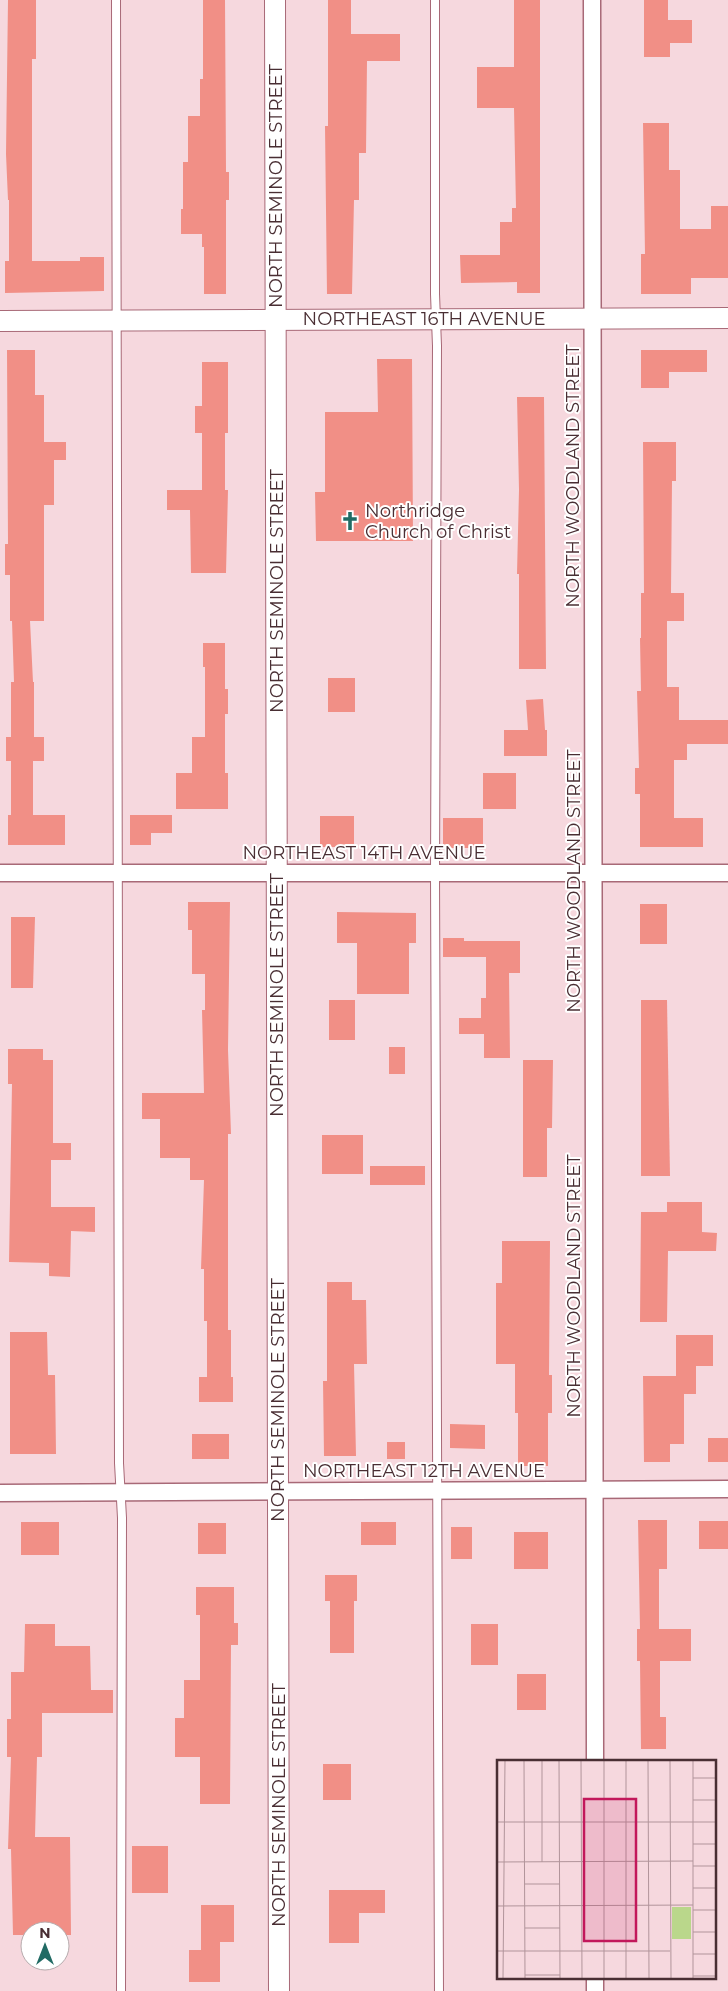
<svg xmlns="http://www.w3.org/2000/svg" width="728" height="1991" font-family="Montserrat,sans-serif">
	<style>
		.building { fill: #f18f86 }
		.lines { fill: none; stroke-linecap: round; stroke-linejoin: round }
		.service-casing { stroke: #a86977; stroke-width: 10 }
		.minor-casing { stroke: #a86977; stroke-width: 19 }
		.tertiary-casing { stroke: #a86977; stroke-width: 22 }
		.service { stroke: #fff; stroke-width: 8 }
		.minor { stroke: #fff; stroke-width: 16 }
		.tertiary { stroke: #fff; stroke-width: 20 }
		.labels { text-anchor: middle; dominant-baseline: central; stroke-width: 4; stroke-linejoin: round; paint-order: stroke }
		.street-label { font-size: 18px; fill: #492e33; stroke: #fff }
		.poi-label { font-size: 18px; fill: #492e33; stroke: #fff; text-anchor: start }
		.inset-road { fill: none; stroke: #b1949a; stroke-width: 1 }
		.view { fill: #c2185b; fill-opacity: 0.15; stroke: #c2185b; stroke-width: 2.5 }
		.inset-edge { fill: none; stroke: #492e33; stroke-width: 2.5 }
	</style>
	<rect width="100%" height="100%" fill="#f6d8de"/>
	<g class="building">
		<polygon points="8,0 36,0 36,59 32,59 32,261 80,261 80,257 104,257 104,291 5,293 5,261 9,261 9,200 8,200 6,154"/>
		<polygon points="203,0 225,0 226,172 229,172 229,200 226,200 226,294 204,294 204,247 202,247 202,234 181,234 181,209 183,209 183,162 188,162 188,116 200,116 200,79 203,79"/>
		<polygon points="328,0 351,0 351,34 400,34 400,61 367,61 366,153 359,153 359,200 354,200 352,294 327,294 325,126 328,126"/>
		<polygon points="514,0 540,0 540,293 517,293 517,282 461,283 460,255 500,255 500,222 512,222 512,208 516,208 514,108 477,108 477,67 514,67"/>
		<polygon points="644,0 668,0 668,20 692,20 692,43 670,43 670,57 644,57"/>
		<polygon points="643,123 669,123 669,170 680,170 680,229 711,229 711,206 728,206 728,278 691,278 691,294 641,294 641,254 645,254"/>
		<polygon points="7,350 35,350 35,395 44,395 44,442 66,442 66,460 54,460 54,505 44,505 44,621 30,621 33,682 34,682 34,737 44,737 44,761 33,761 33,815 65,815 65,845 8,845 8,815 11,815 11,761 6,761 6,737 11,737 11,682 14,682 12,621 10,621 10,575 5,575 5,544 8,544"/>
		<polygon points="641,350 707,350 707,372 669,372 669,388 641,388"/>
		<polygon points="377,359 412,359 413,541 316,541 315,492 325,492 325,412 378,412"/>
		<polygon points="202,362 228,362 228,433 225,433 225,490 228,490 226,573 191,573 190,510 167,510 167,490 202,490 202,433 195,433 195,406 202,406"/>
		<polygon points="517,397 544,397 546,669 519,669 519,574 517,574 519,490"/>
		<polygon points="643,442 676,442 676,481 672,481 671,593 684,593 684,621 667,621 667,687 679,687 679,720 728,720 728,744 687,744 687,760 674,760 674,818 703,818 703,847 640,847 640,794 635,794 635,768 639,768 637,691 641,691 640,638 641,638 641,593 644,593"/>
		<polygon points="203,643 225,643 225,689 228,689 228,714 225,714 225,773 228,773 228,809 176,809 176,773 192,773 192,737 205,737 205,667 203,667"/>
		<rect x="328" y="678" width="27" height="34"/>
		<polygon points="543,699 545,730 547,730 547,756 504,756 504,730 528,730 526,700"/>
		<rect x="483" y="773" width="33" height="36"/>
		<polygon points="130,815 172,815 172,833 151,833 151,845 130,845"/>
		<rect x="320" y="816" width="34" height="31"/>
		<rect x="443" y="818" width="40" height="30"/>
		<polygon points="188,902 230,902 228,1050 231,1134 228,1134 228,1330 231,1330 231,1377 233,1377 233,1402 199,1402 199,1377 207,1377 207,1321 204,1321 204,1269 201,1269 204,1180 190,1180 190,1158 160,1158 160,1119 142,1119 142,1093 204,1093 202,1010 205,1010 205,974 192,974 192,930 188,930"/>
		<rect x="640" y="904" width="27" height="40"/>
		<polygon points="337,912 416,913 416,943 409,943 409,994 357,994 357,943 337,943"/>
		<polygon points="11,917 35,917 33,988 11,988"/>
		<polygon points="443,938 464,938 464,941 520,941 520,973 509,973 510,1058 484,1058 484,1034 459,1034 459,1018 481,1018 481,998 486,998 486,957 443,957"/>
		<rect x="329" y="1000" width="26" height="40"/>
		<polygon points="641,1000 667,1000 670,1176 641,1176"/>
		<rect x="389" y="1047" width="16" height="27"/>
		<polygon points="8,1049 43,1049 43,1060 53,1060 53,1143 71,1143 71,1160 51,1160 51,1207 95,1207 95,1232 71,1231 70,1277 49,1276 49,1263 9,1262 12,1084 8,1084"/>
		<polygon points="523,1060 553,1060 552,1128 547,1128 547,1177 523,1177"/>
		<rect x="322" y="1135" width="41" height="39"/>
		<rect x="370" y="1166" width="55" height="19"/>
		<polygon points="667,1202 702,1202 702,1232 717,1233 716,1251 668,1251 667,1322 640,1322 641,1212 667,1212"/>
		<polygon points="502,1241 550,1241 549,1375 552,1375 552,1413 548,1413 548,1466 518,1466 518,1413 515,1413 515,1364 496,1364 496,1283 502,1283"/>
		<polygon points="327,1282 352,1282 352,1300 366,1300 367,1364 354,1364 356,1456 324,1456 323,1381 327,1381"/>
		<polygon points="10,1332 47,1332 48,1375 55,1375 56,1454 10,1454"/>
		<polygon points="676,1335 713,1335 713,1366 696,1366 696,1394 684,1394 684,1444 670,1444 670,1462 644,1462 643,1376 676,1376"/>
		<polygon points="450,1424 485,1425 485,1449 450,1448"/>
		<rect x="192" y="1434" width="37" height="25"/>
		<rect x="708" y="1438" width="20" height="24"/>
		<rect x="387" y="1442" width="18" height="17"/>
		<polygon points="638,1520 667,1520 667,1569 659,1569 659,1629 691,1629 691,1661 660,1661 660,1717 666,1717 666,1749 641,1749 640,1661 637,1661 637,1629 640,1629"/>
		<rect x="699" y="1521" width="29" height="28"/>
		<rect x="21" y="1522" width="38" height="33"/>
		<rect x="361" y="1522" width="35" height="23"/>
		<rect x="198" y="1523" width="28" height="31"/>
		<rect x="451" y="1527" width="21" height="32"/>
		<rect x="514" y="1532" width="34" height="37"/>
		<polygon points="325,1575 357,1575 357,1601 354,1601 354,1653 330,1653 330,1601 325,1601"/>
		<polygon points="196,1587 234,1587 234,1623 238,1623 238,1645 231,1645 230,1804 200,1804 200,1757 175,1757 175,1718 184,1718 184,1680 200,1680 200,1615 196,1615"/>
		<polygon points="25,1624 55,1624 55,1646 90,1646 91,1690 113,1690 113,1713 42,1713 42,1757 37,1757 35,1837 70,1837 71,1935 60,1935 60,1931 30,1931 30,1935 13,1935 11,1849 8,1849 11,1757 7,1757 7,1719 11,1719 11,1672 24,1672"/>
		<rect x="471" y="1624" width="27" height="41"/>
		<rect x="517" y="1674" width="29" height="36"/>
		<rect x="323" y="1764" width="28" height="36"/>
		<rect x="132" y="1846" width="36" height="47"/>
		<polygon points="329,1890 385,1890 385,1913 359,1913 359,1943 329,1943"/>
		<polygon points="201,1905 234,1905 234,1942 220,1942 220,1982 189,1982 189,1950 201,1950"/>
	</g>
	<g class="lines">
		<g class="service-casing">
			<g id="service">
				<polyline points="116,0 119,1463 122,1518 121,1991"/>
				<polyline points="435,0 435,294 437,346 435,873 439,1991"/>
			</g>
		</g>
		<g class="minor-casing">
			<g id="minor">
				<polyline points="592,0 595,1761"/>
				<polyline points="0,873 728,873"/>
				<polyline points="0,1493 728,1489"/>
				<polyline points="595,1977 595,1991"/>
			</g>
		</g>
		<g class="tertiary-casing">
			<g id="tertiary">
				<polyline points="275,0 279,1991"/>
				<polyline points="0,321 728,318"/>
			</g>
		</g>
		<use href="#service" class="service"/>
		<use href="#minor" class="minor"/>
		<use href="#tertiary" class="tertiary"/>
	</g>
	<defs>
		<g id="church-bare" transform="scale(1.5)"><path d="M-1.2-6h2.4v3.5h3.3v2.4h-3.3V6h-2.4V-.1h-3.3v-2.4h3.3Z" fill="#216b64" stroke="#fff" stroke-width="2.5" paint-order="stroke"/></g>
	</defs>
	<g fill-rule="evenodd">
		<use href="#church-bare" x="350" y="521"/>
	</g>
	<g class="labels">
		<g class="street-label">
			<text transform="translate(276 186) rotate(-90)">NORTH SEMINOLE STREET</text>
			<text x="424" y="319">NORTHEAST 16TH AVENUE</text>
			<text transform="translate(573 476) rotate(-90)">NORTH WOODLAND STREET</text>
			<text transform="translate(277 591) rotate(-90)">NORTH SEMINOLE STREET</text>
			<text x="364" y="853">NORTHEAST 14TH AVENUE</text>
			<text transform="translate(574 881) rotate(-90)">NORTH WOODLAND STREET</text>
			<text transform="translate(277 995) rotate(-90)">NORTH SEMINOLE STREET</text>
			<text transform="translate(574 1286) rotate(-90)">NORTH WOODLAND STREET</text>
			<text transform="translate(278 1400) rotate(-90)">NORTH SEMINOLE STREET</text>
			<text x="424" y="1471">NORTHEAST 12TH AVENUE</text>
			<text transform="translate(279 1805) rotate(-90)">NORTH SEMINOLE STREET</text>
		</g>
		<g class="poi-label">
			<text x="365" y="511">Northridge<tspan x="365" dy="21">Church of Christ</tspan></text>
		</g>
	</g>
	<g transform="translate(497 1760)">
		<rect width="219" height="219" fill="#f6d8de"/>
		<path d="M 175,147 L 194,147 L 194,179 L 175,179 Z" fill="#bad78b"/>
		<path class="inset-road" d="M 27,0 L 28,218M 45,0 L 45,102M 62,0 L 63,218M 84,0 L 85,218M 107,0 L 107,218M 129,0 L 129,218M 151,0 L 152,218M 173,0 L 174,218M 196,0 L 196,218M 196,18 L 219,18M 196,40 L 219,40M 0,62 L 219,62M 196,84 L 219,84M 0,102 L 196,101M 196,106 L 219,106M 28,124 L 63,124M 196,128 L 219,128M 0,146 L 196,145M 196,150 L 219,150M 28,168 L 63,168M 196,172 L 219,172M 0,191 L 173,191M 196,194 L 219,194M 28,215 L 63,215M 196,216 L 219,216M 6,218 L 8,0"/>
		<path class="view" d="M 87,39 L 139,39 L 139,181 L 87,181 Z"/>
		<rect width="219" height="219" class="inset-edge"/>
	</g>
	<g transform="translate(45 1946)"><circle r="24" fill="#ffffff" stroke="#b6abad"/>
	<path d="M0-4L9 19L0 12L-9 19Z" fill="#216b64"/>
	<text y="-8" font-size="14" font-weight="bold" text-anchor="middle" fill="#492e33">N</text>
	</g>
</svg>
